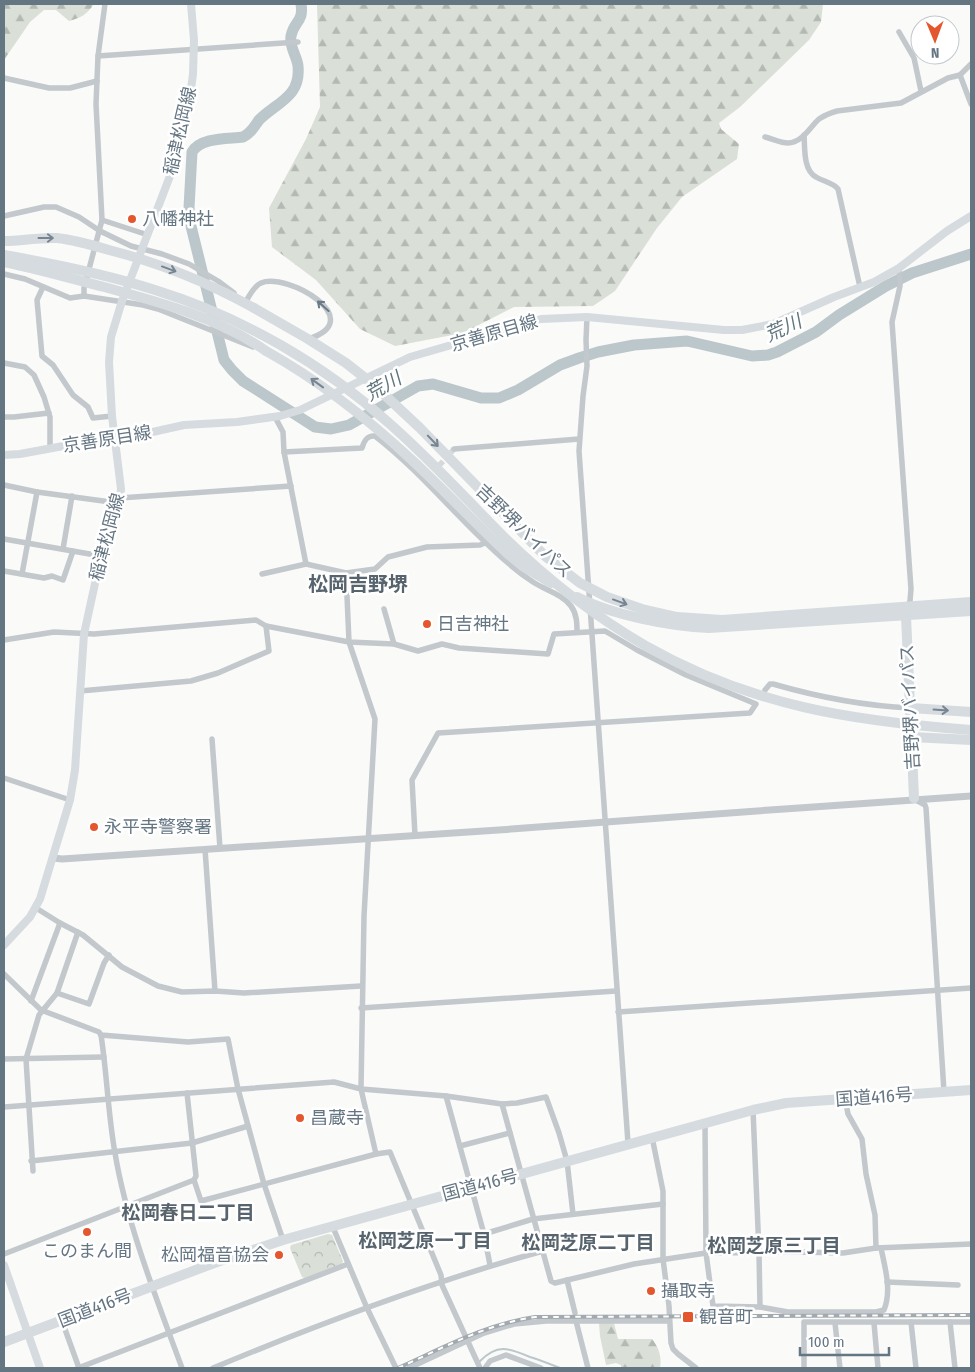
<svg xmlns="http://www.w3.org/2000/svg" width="975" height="1372" font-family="'Fira Sans Condensed','Noto Sans JP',sans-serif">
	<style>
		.forest { fill: url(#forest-firs) }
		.park { fill: url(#park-crowns) }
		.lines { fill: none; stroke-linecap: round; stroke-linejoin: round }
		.stream { stroke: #bbc7cb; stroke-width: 2 }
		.river { stroke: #bbc7cb; stroke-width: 11 }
		.minor-tunnel { stroke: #d5d9db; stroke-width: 5.5; stroke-dasharray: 5.5 3; stroke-linecap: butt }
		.minor { stroke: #c3c8cc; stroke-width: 5.5 }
		.tertiary { stroke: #c3c8cc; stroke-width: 7 }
		.secondary { stroke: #d6dbdf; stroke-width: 8 }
		.trunk { stroke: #d6dbdf; stroke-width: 10 }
		.motorway { stroke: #d6dbdf; stroke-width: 10 }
		.rail-casing { stroke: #a2aab0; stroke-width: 4 }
		.rail { stroke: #fff; stroke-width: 2; stroke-dasharray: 5.5; stroke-linecap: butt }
		.oneway { stroke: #768591 }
		.oneway2 { stroke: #6a7a87 }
		.poi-dot { fill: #e4572e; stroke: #fff; stroke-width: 2 }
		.labels { text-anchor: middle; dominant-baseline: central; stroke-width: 5; stroke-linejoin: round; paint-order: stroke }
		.street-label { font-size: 18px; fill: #657683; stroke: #fff }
		.poi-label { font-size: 18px; fill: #657683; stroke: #fff; text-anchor: start }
		.water-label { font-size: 19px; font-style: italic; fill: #60757c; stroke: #fff }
		.neighbourhood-label { font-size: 19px; font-weight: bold; fill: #57646e; stroke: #fff }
		.quarter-label { font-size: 20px; font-weight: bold; fill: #57646e; stroke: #fff }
	</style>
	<defs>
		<pattern id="forest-firs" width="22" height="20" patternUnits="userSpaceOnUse" patternTransform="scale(1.25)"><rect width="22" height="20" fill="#dadfd7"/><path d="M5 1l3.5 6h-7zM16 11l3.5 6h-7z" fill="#b4b9b4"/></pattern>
		<pattern id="park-crowns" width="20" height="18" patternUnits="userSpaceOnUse" patternTransform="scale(1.25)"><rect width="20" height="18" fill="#dadfd7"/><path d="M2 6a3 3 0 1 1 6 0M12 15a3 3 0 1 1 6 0" fill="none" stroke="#b4b9b4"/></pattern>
	</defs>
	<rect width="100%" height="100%" fill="#fafaf8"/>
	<g class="forest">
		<path d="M 4,4 L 94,4 C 87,14 81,18 69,21 L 56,10 L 44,10 L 30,22 L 4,60 Z"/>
		<polygon points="317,4 823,4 821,22 809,40 740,107 719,123 721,129 739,144 737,159 682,197 657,228 615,291 593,306 514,307 463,333 395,346 360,329 316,280 272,247 269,208 306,139 320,107"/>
		<path d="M 599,1323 L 614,1323 L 618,1339 L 652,1339 C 659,1347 662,1358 660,1368 L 621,1368 L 621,1365 L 616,1363 L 606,1365 L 600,1336 Z"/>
	</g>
	<polygon class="park" points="328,1234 332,1235 343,1261 342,1264 305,1278 302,1277 290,1248 291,1245"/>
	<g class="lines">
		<path class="stream" d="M 479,1362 C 497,1343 509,1348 530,1357 C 540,1360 550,1364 560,1368"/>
		<path class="river" d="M 301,4 C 304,22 294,21 291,36 C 289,47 297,56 298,66 C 301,97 277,102 259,120 C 254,127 251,133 243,137 C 228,139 201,137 192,152 L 189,208 L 190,222 L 224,360 L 232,370 L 243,381 L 315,427 L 331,429 L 349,425 L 418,386 L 433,384 L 481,398 L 499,398 L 518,390 L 560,365 L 579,358 L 598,352 L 634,345 L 687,341 L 752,356 L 768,355 L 777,352 L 816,332 L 839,315 L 886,286 L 912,273 L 971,254"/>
		<polyline class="minor-tunnel" points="428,478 454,449"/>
		<g class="minor">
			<polyline points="899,32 914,58 921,91"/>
			<polyline points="98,56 298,42"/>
			<polyline points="960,75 971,104"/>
			<polyline points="4,78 49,88 70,88 97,81"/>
			<path d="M 804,135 C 805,148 803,170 816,177 C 824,182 832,182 838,189 L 860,287"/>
			<path d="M 765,137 C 773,139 781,143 788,143 C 802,143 810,127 819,119 C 825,115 830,113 837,111 L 901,103 L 948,78 L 960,75 L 971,64"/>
			<polyline points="4,216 44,207 56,207 79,217 100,231 131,246 162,254 189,264 218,281 234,293"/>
			<polyline points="102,220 148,235"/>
			<polyline points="899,268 900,286 892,322 911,589 910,601 908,606"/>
			<polyline points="4,274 25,279 70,298 84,296 143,305 158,309 253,347"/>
			<polyline points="43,287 37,300 42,356 53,365 73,395 88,407 93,418 112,416"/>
			<polyline points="84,296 84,288 102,220 96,104 98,56 105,4"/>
			<path d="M 246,301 C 250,295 254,286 261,283 C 287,272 370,320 308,339"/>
			<polyline points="587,317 586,340 587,366 583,396 579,451 628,1143"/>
			<polyline points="4,363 25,367 34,375 44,397 50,417 50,448"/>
			<polyline points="4,417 14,417 49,413"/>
			<polyline points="275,417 283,432 284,452 306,564"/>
			<polyline points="454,449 579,439"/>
			<path d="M 284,452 L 362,448 C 364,441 367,435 375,436 C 424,474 461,523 508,563 C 516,570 524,576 533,582 C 545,590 562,594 571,606 C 577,614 577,624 577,632"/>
			<polyline points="4,485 37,492 118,503"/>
			<polyline points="120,498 291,486"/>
			<polyline points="4,539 101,556"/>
			<polyline points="63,549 72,496"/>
			<polyline points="4,571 44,578 52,576 63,580 73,551"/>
			<polyline points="346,573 349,642 375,719 364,916 361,1089 376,1154"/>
			<polyline points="22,574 37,492"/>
			<polyline points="262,574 306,564 346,573 375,569 388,557 427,547 480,545 485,543"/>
			<polyline points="384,609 394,644"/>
			<polyline points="4,640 54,632 94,634 256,620 266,626 349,642 394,644 418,651 442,644 459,648 548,654 554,634 605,631 637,650 686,675 756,704 750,713 438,733 412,780 415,835"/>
			<path d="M 765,690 L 770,684 L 773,684 C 818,697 865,706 911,708"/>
			<polyline points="80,691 191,681 218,673 269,651 266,626"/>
			<polyline points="212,739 220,848"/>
			<polyline points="4,778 70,800"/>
			<polyline points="916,800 925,805 926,808 944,1092"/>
			<polyline points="205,849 215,991"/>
			<polyline points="36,908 60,923 83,935 122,967 158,986 182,992 215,991 244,993 361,986"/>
			<polyline points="4,974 41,1010 99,1032 101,1035 188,1042 228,1039 238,1089 264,1184 283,1240"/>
			<polyline points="57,993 89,1004 104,963 109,955"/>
			<polyline points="31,1001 60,923"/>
			<polyline points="361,1008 616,991"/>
			<polyline points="618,1012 971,988"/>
			<path d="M 101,1035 C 107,1074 108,1114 115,1153 C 127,1225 157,1300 182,1368"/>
			<polyline points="4,1059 104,1057"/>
			<polyline points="187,1093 196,1176 194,1180 201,1201 376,1154 390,1152 441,1275 442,1285 480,1368"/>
			<polyline points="446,1096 484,1234 490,1265"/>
			<polyline points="845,1099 848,1114 862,1139 866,1174 875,1215 876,1248"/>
			<polyline points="502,1104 551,1281 555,1283 634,1264 706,1253 800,1252 843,1253 876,1248 971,1244"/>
			<polyline points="4,1107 334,1082 361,1089 446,1096 502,1104 517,1103 546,1097 559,1133 567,1161 573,1214"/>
			<polyline points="753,1110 759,1252 760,1307"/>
			<path d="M 705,1123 L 706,1253 L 713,1306 L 760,1307 L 788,1312 L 876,1312 L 884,1310 C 892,1290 885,1268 881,1248"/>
			<polyline points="652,1137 663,1191 663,1259 669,1306 671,1343 673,1349 678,1354 696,1368"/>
			<polyline points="460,1146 510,1133"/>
			<polyline points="31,1161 192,1143 248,1126"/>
			<polyline points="33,1171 26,1059 39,1015 57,993 78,932"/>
			<polyline points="332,1225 367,1308 396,1368"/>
			<polyline points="484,1234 533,1219 663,1204"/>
			<polyline points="4,1254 194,1180"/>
			<polyline points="567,1280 575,1313"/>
			<polyline points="887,1282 958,1285"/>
			<polyline points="62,1321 79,1368"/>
			<polyline points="576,1321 588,1368"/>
			<polyline points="911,1322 916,1368"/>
			<polyline points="950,1322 955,1368"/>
			<polyline points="835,1323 840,1368"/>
			<polyline points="874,1323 878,1368"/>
			<polyline points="78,1368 348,1264"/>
			<path d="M 213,1368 C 321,1323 430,1282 543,1251"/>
			<polyline points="409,1368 484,1333 514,1324 546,1321 669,1321"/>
			<polyline points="485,1368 490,1361 506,1355 541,1368"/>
			<polyline points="804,1368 804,1322 971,1322"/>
		</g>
		<path class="tertiary" d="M 53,858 L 62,859 C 244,847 425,836 606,822 C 728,813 849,804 971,796"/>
		<g class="secondary">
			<polyline points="4,455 20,454 85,442 130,437 184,425 237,422 280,416 300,410 410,357 541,319 587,317 724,330 742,330 773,324 834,297 874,282 899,268 947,231 971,216"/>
			<polyline points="4,945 30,917 40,899 70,800 75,770 84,634 101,556 120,498 121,489 112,416 109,362 111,337 122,301 170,176 189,104 193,74 194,40 191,4"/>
			<polyline points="4,1265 40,1368"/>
		</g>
		<g class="trunk">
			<polyline points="254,308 308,339 346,363 374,385 420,428 545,556 580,583 607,597 642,609 677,617 722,620 971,602"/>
			<path d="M 266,351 C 320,381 368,419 413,461 C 445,491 476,524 508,554 L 524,567 L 551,583"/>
			<path d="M 577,597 C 612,615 669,626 709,628 L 971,611"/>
			<polyline points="907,610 906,616 914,798"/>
			<polyline points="4,1342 217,1262 283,1240 753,1110 786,1103 971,1090"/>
		</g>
		<g class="motorway">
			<path d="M 4,241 C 22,241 39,237 57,238 C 75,240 92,245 109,250 C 160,263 209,283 254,308"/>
			<path d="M 4,255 C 55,264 106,274 155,290 C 242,317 323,364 390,424 C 431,460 467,500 505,538 C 547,579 594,616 646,646 C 752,706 852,721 971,730"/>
			<path d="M 4,262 C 38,269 70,278 104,287 C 159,302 219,318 266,351"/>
			<polyline points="911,708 971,712"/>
			<polyline points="912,737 971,740"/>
		</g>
		<g class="rail-casing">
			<path id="rail" d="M 398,1368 C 443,1348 486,1324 535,1317 L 971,1315"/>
		</g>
		<use href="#rail" class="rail"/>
	</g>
	<defs><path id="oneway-shaft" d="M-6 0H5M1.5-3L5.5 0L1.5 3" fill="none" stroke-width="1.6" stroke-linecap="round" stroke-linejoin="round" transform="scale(1.25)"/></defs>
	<g class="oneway">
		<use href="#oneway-shaft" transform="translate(46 238)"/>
		<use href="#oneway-shaft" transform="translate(169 269) rotate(20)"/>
		<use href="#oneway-shaft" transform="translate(317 383) rotate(-144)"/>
		<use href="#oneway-shaft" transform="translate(433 441) rotate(46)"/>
		<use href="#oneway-shaft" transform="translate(620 602) rotate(20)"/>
		<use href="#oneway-shaft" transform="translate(941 710) rotate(4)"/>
	</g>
	<use class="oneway2" href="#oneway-shaft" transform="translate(323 306) rotate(-138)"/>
	<g class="poi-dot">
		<circle cx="132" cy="219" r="5"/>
		<circle cx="427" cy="624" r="5"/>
		<circle cx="94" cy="827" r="5"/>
		<circle cx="300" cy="1118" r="5"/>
		<circle cx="87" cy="1232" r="5"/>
		<circle cx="279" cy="1255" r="5"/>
		<circle cx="651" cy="1291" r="5"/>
		<rect x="682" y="1311" width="12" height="12" rx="2.5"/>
	</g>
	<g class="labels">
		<g class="street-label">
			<text transform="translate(180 131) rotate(-77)">稲津松岡線</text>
			<text transform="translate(494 333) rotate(-16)">京善原目線</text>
			<text transform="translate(107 439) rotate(-9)">京善原目線</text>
			<text transform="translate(524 531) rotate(44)">吉野堺バイパス</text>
			<text transform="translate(107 537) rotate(-75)">稲津松岡線</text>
			<text transform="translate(910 707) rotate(-93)">吉野堺バイパス</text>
			<text transform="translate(874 1097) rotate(-4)">国道416号</text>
			<text transform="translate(480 1185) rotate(-15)">国道416号</text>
			<text transform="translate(95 1308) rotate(-21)">国道416号</text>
		</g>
		<g class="poi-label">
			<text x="142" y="219">八幡神社</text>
			<text x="437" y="624">日吉神社</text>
			<text x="104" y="827">永平寺警察署</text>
			<text x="310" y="1118">昌蔵寺</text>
			<text x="87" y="1251" text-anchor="middle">このまん間</text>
			<text x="269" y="1255" text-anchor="end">松岡福音協会</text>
			<text x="661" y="1291">攝取寺</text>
			<text x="699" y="1317">観音町</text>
		</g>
		<g class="water-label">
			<text transform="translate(783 328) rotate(-25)">荒川</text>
			<text transform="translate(383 386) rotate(-30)">荒川</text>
		</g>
		<g class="neighbourhood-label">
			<text x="188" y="1212">松岡春日二丁目</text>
			<text x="425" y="1240">松岡芝原一丁目</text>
			<text x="588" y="1242">松岡芝原二丁目</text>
			<text x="774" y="1245">松岡芝原三丁目</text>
		</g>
		<g class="quarter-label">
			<text x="358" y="584">松岡吉野堺</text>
		</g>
	</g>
	<rect width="975" height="1372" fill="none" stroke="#657683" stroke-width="10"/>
	<g transform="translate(935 40) rotate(179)"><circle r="24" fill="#ffffff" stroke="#c1c8cd"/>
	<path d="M0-4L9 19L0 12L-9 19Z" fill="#e4572e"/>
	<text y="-8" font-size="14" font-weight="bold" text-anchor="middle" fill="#657683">N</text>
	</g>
	<path d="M800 1347v8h89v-8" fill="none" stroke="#657683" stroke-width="2.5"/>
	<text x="808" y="1347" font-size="15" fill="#657683" stroke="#ffffff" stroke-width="4" paint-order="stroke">100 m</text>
</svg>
